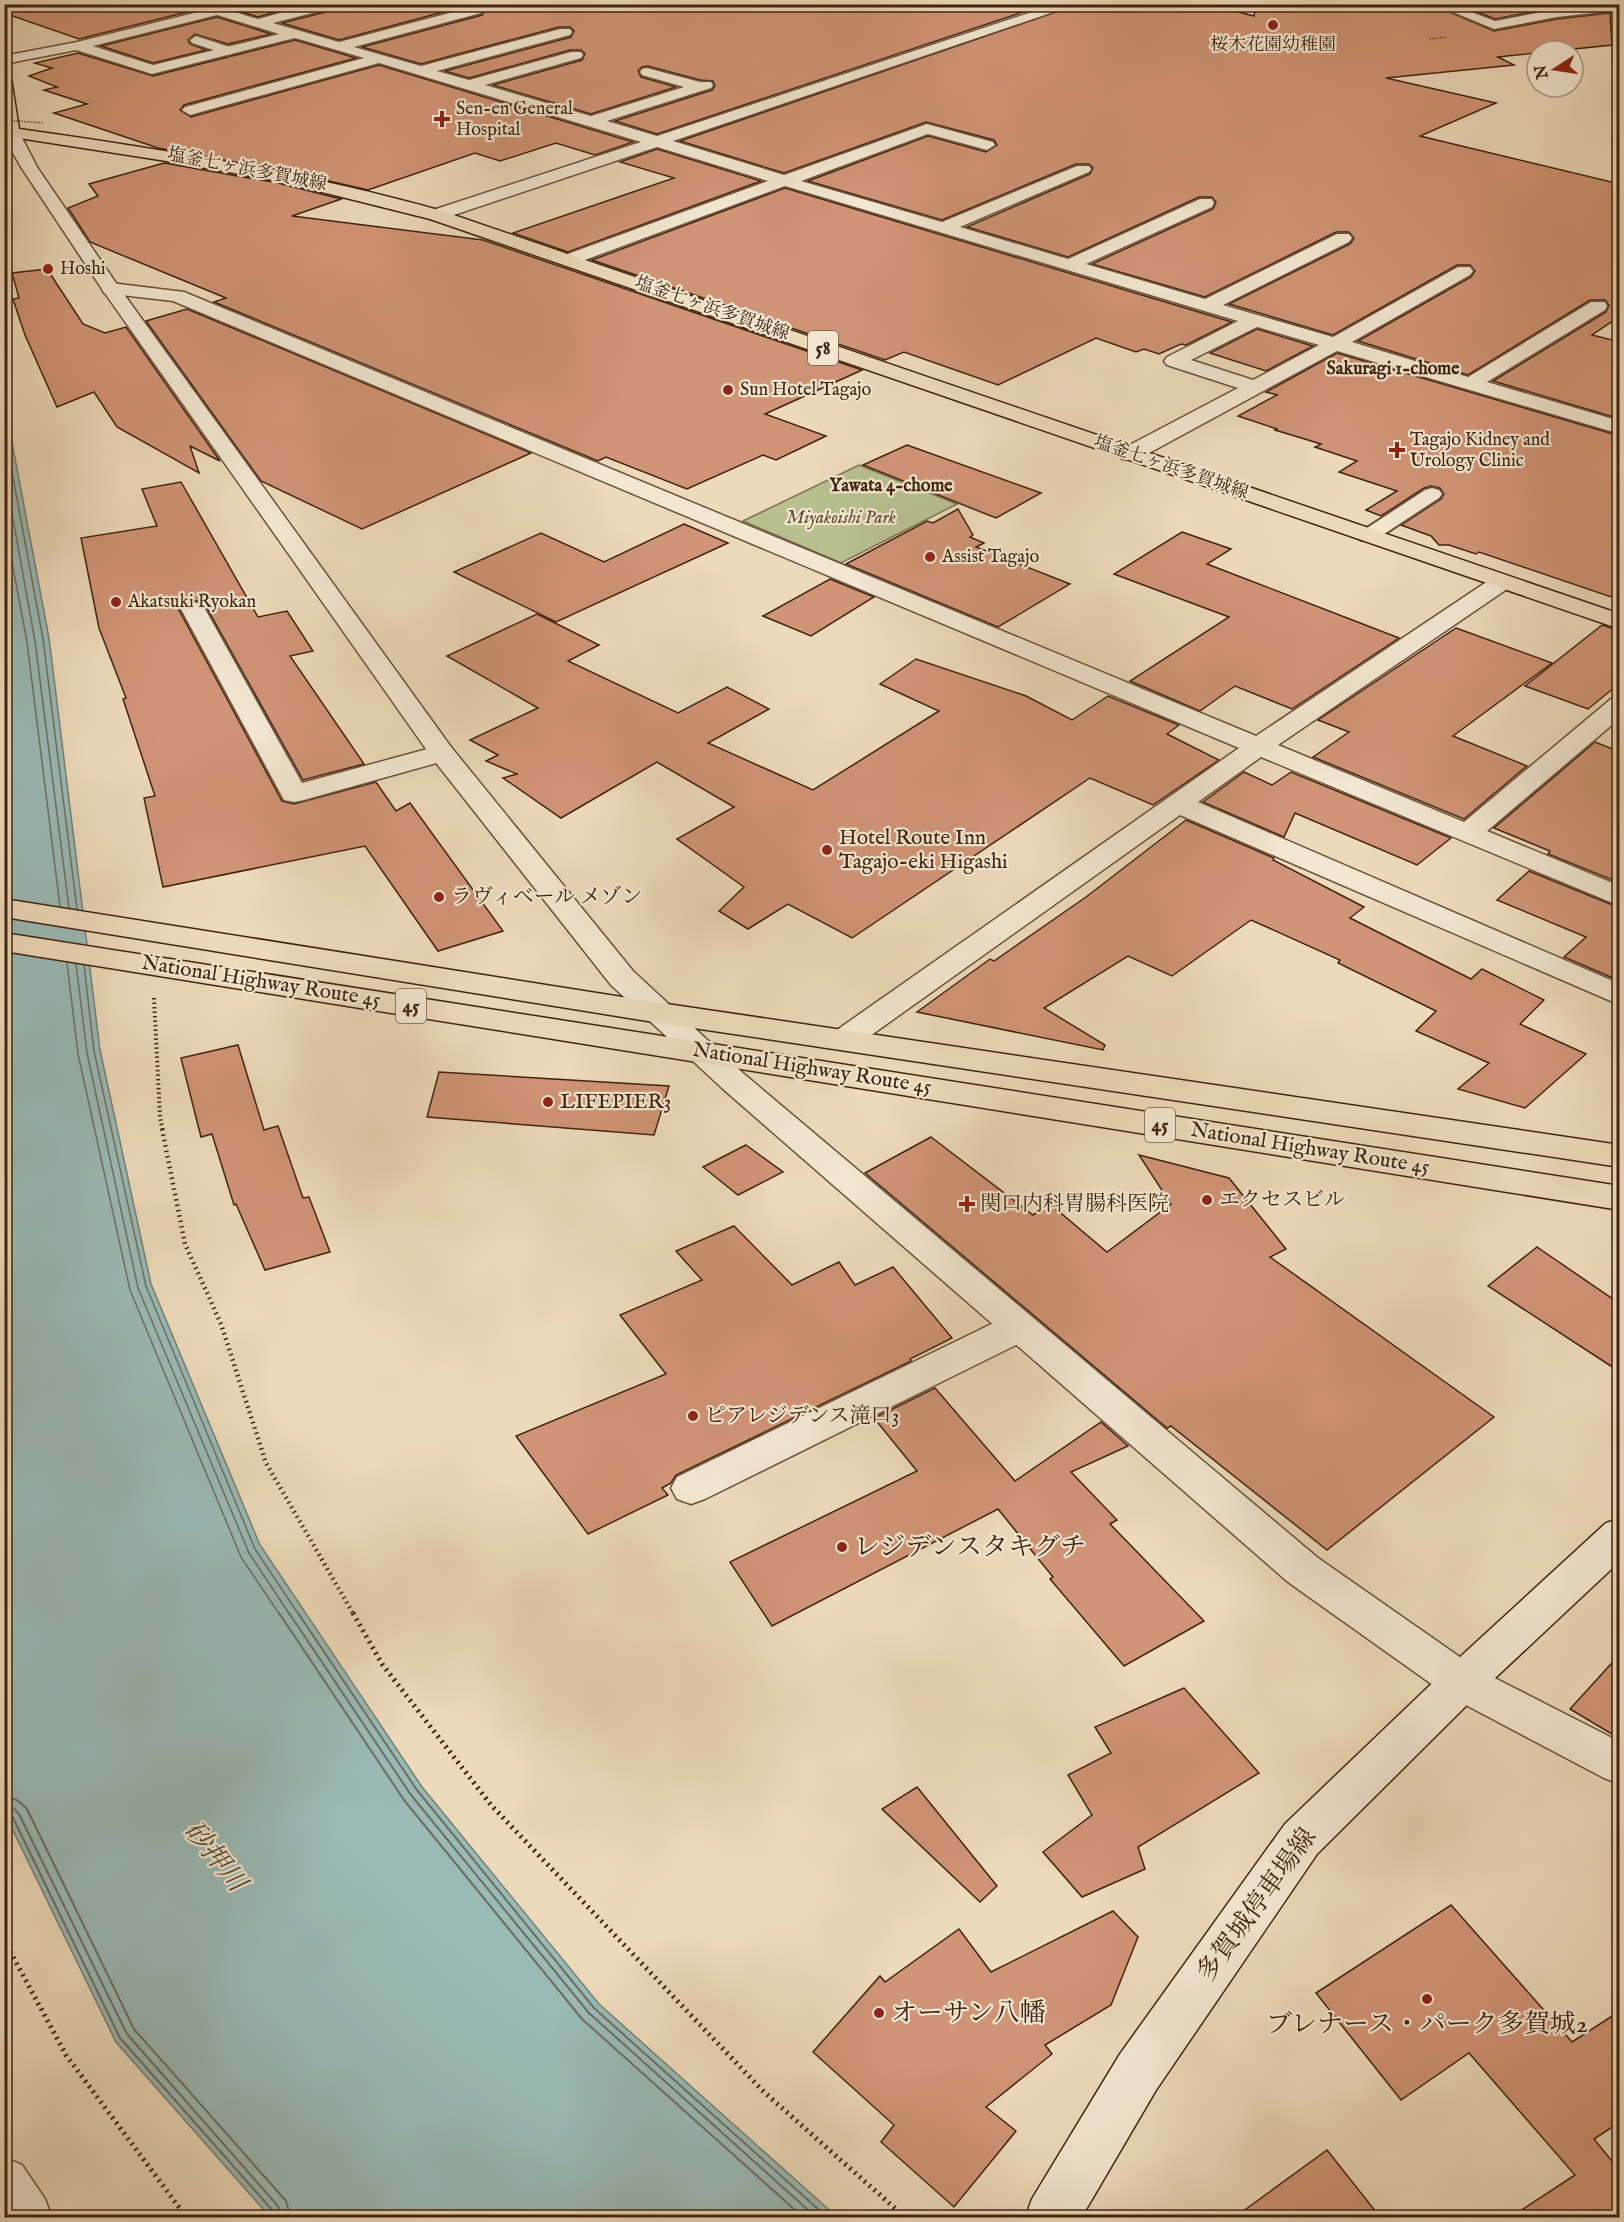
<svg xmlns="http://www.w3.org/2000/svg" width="1624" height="2222" font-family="'IM FELL English','Noto Serif JP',serif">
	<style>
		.green { fill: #b8c090; stroke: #7c7250; stroke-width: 1.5 }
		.water { fill: #9abab6; stroke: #767e73; stroke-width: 1.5 }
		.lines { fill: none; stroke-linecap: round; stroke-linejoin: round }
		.shore-far1 { stroke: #6d6e62; stroke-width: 1.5 }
		.shore { stroke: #6d6e62; stroke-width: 2 }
		.building { fill: #d09476; stroke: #40230f; stroke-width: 1.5 }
		.service-casing { stroke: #6b513a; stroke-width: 4 }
		.minor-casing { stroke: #6b513a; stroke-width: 3 }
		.tertiary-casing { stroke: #6b513a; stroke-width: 3 }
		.secondary-casing { stroke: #40230f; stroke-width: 3 }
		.primary-casing { stroke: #40230f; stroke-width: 3 }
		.trunk-casing { stroke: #40230f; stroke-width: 3 }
		.path-far3 { stroke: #40230f; stroke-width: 1.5; stroke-dasharray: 1 1.5; stroke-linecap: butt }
		.path-far2 { stroke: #40230f; stroke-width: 4; stroke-dasharray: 1.5 3; stroke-linecap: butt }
		.path-far1 { stroke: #40230f; stroke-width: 4.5; stroke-dasharray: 1.5 4; stroke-linecap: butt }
		.path { stroke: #40230f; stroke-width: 5; stroke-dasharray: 2 4.5; stroke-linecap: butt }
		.service { fill: #f3e7d2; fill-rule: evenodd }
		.minor { fill: #f3e7d2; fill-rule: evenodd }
		.tertiary { fill: #f3e7d2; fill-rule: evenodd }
		.secondary { fill: #f3e7d2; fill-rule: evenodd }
		.primary { fill: #eddaba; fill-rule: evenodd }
		.trunk { fill: #eddaba; fill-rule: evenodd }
		.path-bridge { stroke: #40230f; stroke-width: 1.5; stroke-dasharray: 1 1.5; stroke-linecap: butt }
		.poi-dot { fill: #8f2418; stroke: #f3e7d2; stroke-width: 2 }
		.labels { text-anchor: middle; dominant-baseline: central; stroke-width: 4.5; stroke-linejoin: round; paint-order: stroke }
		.far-poi-label { font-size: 18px; fill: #40230f; stroke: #f3e7d2; text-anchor: start }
		.far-street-label { font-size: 18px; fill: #40230f; stroke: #f3e7d2 }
		.far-neighbourhood-label { font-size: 18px; font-weight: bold; fill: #40230f; stroke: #f3e7d2 }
		.far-park-label { font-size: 18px; font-style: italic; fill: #5e4a2f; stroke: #f3e7d2 }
		.shield { fill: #f3e7d2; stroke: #765e4a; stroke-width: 1.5 }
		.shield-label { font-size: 20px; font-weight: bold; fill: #40230f }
		.poi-label { font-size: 21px; fill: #40230f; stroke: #f3e7d2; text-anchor: start }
		.street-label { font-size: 21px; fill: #40230f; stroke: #f3e7d2 }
		.near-poi-label { font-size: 26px; fill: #40230f; stroke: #f3e7d2; text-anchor: start }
		.near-street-label { font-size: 26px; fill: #40230f; stroke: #f3e7d2 }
		.near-water-label { font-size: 27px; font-style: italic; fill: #564939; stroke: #f3e7d2 }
	</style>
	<rect width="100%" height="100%" fill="#eddaba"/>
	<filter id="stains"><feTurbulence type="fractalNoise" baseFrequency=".00333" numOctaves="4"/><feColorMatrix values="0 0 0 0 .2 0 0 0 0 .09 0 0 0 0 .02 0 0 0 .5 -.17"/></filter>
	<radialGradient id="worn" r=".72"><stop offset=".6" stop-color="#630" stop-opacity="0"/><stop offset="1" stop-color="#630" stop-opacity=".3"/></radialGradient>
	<polygon class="green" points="859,465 957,504 841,563 743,521"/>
	<polygon class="water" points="4,400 49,638 100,1050 151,1284 260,1545 422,1787 599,2004 837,2217 270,2217 116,2042 5,1814"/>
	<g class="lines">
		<g class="shore-far1">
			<polyline points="4,429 43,639 77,909"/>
			<polyline points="4,469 35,641 69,908"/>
			<polyline points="4,520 27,642 60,906"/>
			<polyline points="67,963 78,1054 130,1290 241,1557 280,1615"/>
			<polyline points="76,964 87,1053 138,1288 249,1553 290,1615"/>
			<polyline points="84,965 94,1051 146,1286 255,1549 299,1615"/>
		</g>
		<g class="shore">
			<polyline points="279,1613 404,1800 582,2019 804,2218"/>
			<polyline points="289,1613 411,1795 589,2013 817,2218"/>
			<polyline points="298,1613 417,1790 594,2008 828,2218"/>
			<polyline points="4,1797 17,1800 27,1809 134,2029 286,2201 291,2218"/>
			<polyline points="4,1806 13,1808 19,1814 127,2034 278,2206 282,2218"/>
			<polyline points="4,1814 13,1818 120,2038 273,2211 274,2218"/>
		</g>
	</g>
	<g class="building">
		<polygon points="14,4 185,5 195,10 79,39 4,13 4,10"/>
		<polygon points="256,4 303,4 258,17 219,5"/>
		<polygon points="339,4 473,4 339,40 282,23 337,9"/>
		<polygon points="480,4 1047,4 657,134 615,121 712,90 715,86 713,81 700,80 648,66 642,67 638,71 641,77 676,87 591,114 493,85 582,60 585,54 581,50 570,50 469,78 445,71 571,37 574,31 570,27 559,27 421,64 362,47 482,15 485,9"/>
		<polygon points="1079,4 1207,4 1254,16 1256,4 1431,4 1494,31 1557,19 1610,13 1612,45 1498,57 1514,65 1386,78 1496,103 1420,136 1620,184 1620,316 1592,335 1620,342 1620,419 1493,381 1606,312 1609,305 1605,300 1590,300 1468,375 1358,341 1471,277 1475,271 1470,265 1457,265 1333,335 1229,304 1350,244 1354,238 1349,232 1336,232 1205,297 1092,264 1213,209 1216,202 1212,197 1199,197 1068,257 967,227 1090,174 1093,168 1089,164 1076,164 942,220 808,181 928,136 986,152 997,145 994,140 926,122 784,173 680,141"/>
		<polygon points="1458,4 1585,4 1557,7 1495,19"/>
		<polygon points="217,17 271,34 228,44 195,34 188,40 190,44 206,50 153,63 101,46"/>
		<polygon points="295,40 356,58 184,105 180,110 191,117 379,65 633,142 595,155 556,143 500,161 475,153 368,190 285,171 158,148 54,113 87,104 44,90 57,87 29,76 52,68 35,63 78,53 153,76"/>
		<polygon points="657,149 761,181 568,252 513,233 674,178 620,162"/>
		<polygon points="164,163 278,183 341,199 292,216 483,240 862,370 765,414 826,436 776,460 763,455 687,489 606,457 598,461 214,302 226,298 90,242 68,208 98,196 89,184"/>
		<polygon points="785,188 1232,322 1186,345 1181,344 1159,354 1144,349 1136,352 1096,338 998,385 904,352 885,360 592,260"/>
		<polygon points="47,269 83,324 105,333 126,327 220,461 190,446 199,473 117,427 94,392 57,407 25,335 13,299 19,298 12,273"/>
		<polygon points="187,309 531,453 362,529 261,481 146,321"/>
		<polygon points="1257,329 1313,346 1266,371 1210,353"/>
		<polygon points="1337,353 1620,436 1620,600 1479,552 1476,554 1449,545 1439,545 1431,536 1401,525 1441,499 1444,494 1440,488 1431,486 1424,488 1381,516 1366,510 1397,491 1339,472 1357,461 1315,447 1321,444 1275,430 1277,429 1238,416 1277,395 1266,392"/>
		<polygon points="907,445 1041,493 996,518 863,465"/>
		<polygon points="181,482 258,617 287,611 313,651 290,656 364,764 303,780 204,603 193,600 184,602 179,610 282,801 294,804 376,782 396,811 410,803 503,931 438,951 365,846 163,887 144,798 155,796 123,699 126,698 99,628 81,538 157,526 142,489"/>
		<polygon points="958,509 973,535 970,537 984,543 976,547 1070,584 998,627 846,564 927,521 933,523"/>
		<polygon points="684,524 728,543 556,622 454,572 541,533 604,562"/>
		<polygon points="1182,532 1231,549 1207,564 1399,638 1292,709 1235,686 1200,711 1130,681 1229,617 1114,574"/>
		<polygon points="830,579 874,597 811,636 763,616"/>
		<polygon points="537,614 599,645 568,661 678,713 727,687 769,709 708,743 813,790 939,711 880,684 916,659 1026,696 1072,720 1108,696 1179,725 1167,734 1219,760 1153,805 1090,778 852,938 788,904 748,929 719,911 744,887 677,839 734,807 657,762 561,818 503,778 517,774 486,761 498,755 470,740 538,708 447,656"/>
		<polygon points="1602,625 1620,631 1620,683 1588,709 1525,686"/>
		<polygon points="1456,628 1552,663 1453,736 1527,766 1464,819 1313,757 1349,732 1318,720"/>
		<polygon points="1595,742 1620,752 1620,883 1548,854 1550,851 1494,828"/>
		<polygon points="1244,772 1272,785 1291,772 1451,838 1417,865 1295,813 1284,837 1203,802"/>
		<polygon points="1186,820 1274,858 1273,860 1364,907 1350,918 1471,979 1482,969 1544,1000 1520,1024 1586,1054 1525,1108 1458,1089 1489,1063 1416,1031 1436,1011 1338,963 1340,960 1251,920 1172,976 1128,956 1044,1008 1105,1045 1103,1050 917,1012 990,959 994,961 1086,897"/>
		<polygon points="1529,871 1620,908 1620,981 1564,957 1586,937 1497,900"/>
		<polygon points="238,1045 264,1130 278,1126 303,1198 309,1197 330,1252 265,1270 236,1204 234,1205 212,1134 201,1137 181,1058"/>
		<polygon points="439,1072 669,1086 654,1135 427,1117"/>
		<polygon points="931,1137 1033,1215 1050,1204 1107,1252 1171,1204 1139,1155 1229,1178 1286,1249 1270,1257 1494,1417 1327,1550 1171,1426 1167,1428 865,1173"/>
		<polygon points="746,1145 783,1172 738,1195 703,1167"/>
		<polygon points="734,1226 792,1285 839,1262 855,1285 893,1267 952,1338 910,1359 911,1361 676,1475 671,1483 662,1488 668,1495 588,1534 516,1436 666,1374 620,1315 702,1280 676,1251"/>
		<polygon points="1537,1247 1620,1304 1620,1372 1488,1286"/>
		<polygon points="935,1388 1015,1481 1101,1422 1128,1446 1071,1472 1117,1520 1110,1524 1204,1621 1124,1666 1050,1579 1053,1577 998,1509 772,1626 730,1562 917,1471 874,1418"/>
		<polygon points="1620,1654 1620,1739 1570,1709"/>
		<polygon points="1184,1688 1259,1773 1138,1847 1145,1869 1082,1897 1043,1852 1092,1815 1068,1775 1111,1753 1095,1727"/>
		<polygon points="917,1787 997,1886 980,1902 882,1809"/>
		<polygon points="1451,1905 1572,2042 1620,2011 1620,2122 1594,2139 1620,2171 1620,2217 1511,2217 1575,2175 1469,2053 1401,2100 1316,1993"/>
		<polygon points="1113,1911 1138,1937 1111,2005 1045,2045 1052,2054 986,2107 1016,2131 954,2207 881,2142 894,2125 813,2052 880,1976 885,1982 959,1929 991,1972"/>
		<polygon points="1327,2150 1380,2217 1235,2217"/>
	</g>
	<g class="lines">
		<g class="service-casing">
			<g id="service">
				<polygon points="4,4 12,4 4,8"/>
				<polygon points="1433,4 1450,4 1495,21 1557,9 1620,4 1620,10 1557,17 1494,29"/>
				<polygon points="196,36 233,48 235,51 229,55 192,43 190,40"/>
				<polygon points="1432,488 1439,490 1442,494 1439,498 1375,540 1361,540 1358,536 1361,532 1425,490"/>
			</g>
		</g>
		<g class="minor-casing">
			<g id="minor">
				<path d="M 187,4 L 209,4 L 258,19 L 313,4 L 337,4 L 336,7 L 273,23 L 339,42 L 476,6 L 481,7 L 483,10 L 481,13 L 354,47 L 421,66 L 560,29 L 570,29 L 572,32 L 570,35 L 437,71 L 469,80 L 571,52 L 581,52 L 583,55 L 581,58 L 485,85 L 591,116 L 684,87 L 642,75 L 640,72 L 642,69 L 647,68 L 700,82 L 711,82 L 713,85 L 711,88 L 607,121 L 657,136 L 1056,4 L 1077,4 L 673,141 L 784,175 L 927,124 L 993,142 L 995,145 L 987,150 L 928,134 L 801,181 L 942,222 L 1077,166 L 1089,166 L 1091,169 L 1089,172 L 960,227 L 1068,259 L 1200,199 L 1212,199 L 1214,203 L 1212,207 L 1086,264 L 1205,299 L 1337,234 L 1349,234 L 1352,238 L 1349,242 L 1223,305 L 1333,337 L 1458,267 L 1470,267 L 1473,271 L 1470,275 L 1352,342 L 1468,377 L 1591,302 L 1605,302 L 1607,306 L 1605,310 L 1487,382 L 1620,421 L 1620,434 L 1337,351 L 1138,459 L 1130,460 L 1122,459 L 1119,454 L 1122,449 L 1238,388 L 1167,365 L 1164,361 L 1167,357 L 1238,321 L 785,186 L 574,264 L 562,264 L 559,260 L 562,256 L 768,181 L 657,147 L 442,219 L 430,219 L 427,215 L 430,211 L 641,142 L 379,63 L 190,115 L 182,110 L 185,107 L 364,58 L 295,38 L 152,74 L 76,50 L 4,64 L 4,56 L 77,42 L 202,11 ZM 217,15 L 279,34 L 153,65 L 93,46 ZM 1257,327 L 1319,345 L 1253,380 L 1191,360 Z"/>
				<polygon points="111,283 184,292 1256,736 1494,577 1502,575 1510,577 1514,582 1510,587 1278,745 1464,822 1611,699 1620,696 1620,718 1487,831 1620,886 1620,906 1261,757 1198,802 1620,984 1620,1005 1180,815 856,1046 845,1049 834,1046 829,1039 834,1032 1239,748 173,301 104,293 102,289 104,285"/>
				<polygon points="193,602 202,604 205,609 302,783 442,745 451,747 455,753 451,759 304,800 294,802 284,800 181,609 184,604"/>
				<polygon points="1019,1314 1032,1317 1037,1327 1032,1337 705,1499 691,1504 677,1499 671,1488 677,1477 1006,1317"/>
			</g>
		</g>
		<g class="tertiary-casing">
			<g id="tertiary">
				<polygon points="4,127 18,130 37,167 118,286 451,747 633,971 744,1074 1318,1558 1477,1669 1620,1742 1620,1784 1604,1778 1447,1695 1288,1582 722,1088 611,985 433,759 102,289 21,167 4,137"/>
				<polygon points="4,2157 22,2165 45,2199 52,2218 4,2218"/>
			</g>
		</g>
		<g class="secondary-casing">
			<polygon id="secondary" points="1620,1519 1620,1561 1477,1695 1317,1854 1156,2090 1081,2218 1025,2218 1032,2199 1120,2054 1285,1824 1447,1669 1606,1523"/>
		</g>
		<g class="primary-casing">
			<path id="primary" d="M 4,74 L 11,78 L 19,129 C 162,149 303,172 442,211 L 1620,614 L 1620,629 L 430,219 L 278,181 L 173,162 L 6,136 L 4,134 Z"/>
		</g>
		<g class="trunk-casing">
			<g id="trunk">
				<polygon points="4,899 660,1003 1620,1145 1620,1167 660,1023 4,917"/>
				<polygon points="4,933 1620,1186 1620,1210 4,951"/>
			</g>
		</g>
		<polyline class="path-far3" points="1430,39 1447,37"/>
		<polyline class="path-far2" points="154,998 160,1117 163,1131"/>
		<polyline class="path-far1" points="162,1129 185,1244 221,1324 266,1463 354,1615"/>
		<g class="path">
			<polyline points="353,1613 382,1664 491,1805 764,2092 906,2218"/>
			<polyline points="4,1940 66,2055 187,2218"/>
		</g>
		<use href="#service" class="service"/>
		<use href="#minor" class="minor"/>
		<use href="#tertiary" class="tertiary"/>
		<use href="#secondary" class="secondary"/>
		<use href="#primary" class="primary"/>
		<use href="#trunk" class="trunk"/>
		<polyline class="path-bridge" points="4,120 44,123"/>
	</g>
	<g class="poi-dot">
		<circle cx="1273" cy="25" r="6"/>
		<path d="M439 110h6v6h6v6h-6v6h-6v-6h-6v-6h6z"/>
		<circle cx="48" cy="269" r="6"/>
		<circle cx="728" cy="390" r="6"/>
		<path d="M1394 441h6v6h6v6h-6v6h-6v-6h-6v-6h6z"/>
		<circle cx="930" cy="557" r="6"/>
		<circle cx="116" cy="602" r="6"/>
		<circle cx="827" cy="850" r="6"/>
		<circle cx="439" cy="897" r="6"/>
		<circle cx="548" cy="1102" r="6"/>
		<circle cx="1207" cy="1200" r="6"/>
		<path d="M964 1195h6v6h6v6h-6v6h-6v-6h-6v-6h6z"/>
		<circle cx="693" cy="1416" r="6"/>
		<circle cx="842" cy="1547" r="6"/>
		<circle cx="1427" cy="1999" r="6"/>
		<circle cx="879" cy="2013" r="6"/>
	</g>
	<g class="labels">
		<g class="far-poi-label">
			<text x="1273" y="45" text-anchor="middle">桜木花園幼稚園</text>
			<text x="456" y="109">Sen-en General<tspan x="456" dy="21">Hospital</tspan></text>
			<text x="60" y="269">Hoshi</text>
			<text x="740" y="390">Sun Hotel Tagajo</text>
			<text x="1410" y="440">Tagajo Kidney and<tspan x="1410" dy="21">Urology Clinic</tspan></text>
			<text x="942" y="557">Assist Tagajo</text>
			<text x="128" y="602">Akatsuki Ryokan</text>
		</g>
		<g class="far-street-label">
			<text transform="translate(247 170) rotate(11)">塩釜七ヶ浜多賀城線</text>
			<text transform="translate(712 309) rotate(19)">塩釜七ヶ浜多賀城線</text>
			<text transform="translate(1171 468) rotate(19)">塩釜七ヶ浜多賀城線</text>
		</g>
		<g class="far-neighbourhood-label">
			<text x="1393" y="369">Sakuragi 1-chome</text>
			<text x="891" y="486">Yawata 4-chome</text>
		</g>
		<g class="far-park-label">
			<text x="841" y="518">Miyakoishi Park</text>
		</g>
		<g class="shield">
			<rect x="808" y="331" width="30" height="34" rx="4.5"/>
			<rect x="396" y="989" width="30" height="34" rx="4.5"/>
			<rect x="1145" y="1108" width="30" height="34" rx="4.5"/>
		</g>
		<g class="shield-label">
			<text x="823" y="348">58</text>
			<text x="411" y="1006">45</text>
			<text x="1160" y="1125">45</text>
		</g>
		<g class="poi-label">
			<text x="839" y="838">Hotel Route Inn<tspan x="839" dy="24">Tagajo-eki Higashi</tspan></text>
			<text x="451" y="897">ラヴィベール メゾン</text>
			<text x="560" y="1102">LIFEPIER3</text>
			<text x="1219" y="1200">エクセスビル</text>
			<text x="980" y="1204">関口内科胃腸科医院</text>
			<text x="705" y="1416">ピアレジデンス滝口3</text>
		</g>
		<g class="street-label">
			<text transform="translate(261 982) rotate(9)">National Highway Route 45</text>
			<text transform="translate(812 1069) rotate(9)">National Highway Route 45</text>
			<text transform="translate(1310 1149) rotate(9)">National Highway Route 45</text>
		</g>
		<g class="near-poi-label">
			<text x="854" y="1547">レジデンスタキグチ</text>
			<text x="891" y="2013">オーサン八幡</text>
			<text x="1427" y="2024" text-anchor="middle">ブレナース・パーク多賀城2</text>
		</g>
		<g class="near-street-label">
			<text transform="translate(1257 1905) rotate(-54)">多賀城停車場線</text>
		</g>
		<g class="near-water-label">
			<text transform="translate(214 1857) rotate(51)">砂押川</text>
		</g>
	</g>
	<rect width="1624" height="2222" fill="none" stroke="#eddaba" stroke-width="24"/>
	<rect x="6" y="6" width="1612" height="2210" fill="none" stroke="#40230f" stroke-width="3"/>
	<rect x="12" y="12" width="1600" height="2198" fill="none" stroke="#40230f" stroke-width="1.5"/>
	<g transform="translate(1555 69) rotate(258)"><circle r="28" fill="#f3e7d2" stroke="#ab9984" stroke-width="1.5"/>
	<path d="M0-4.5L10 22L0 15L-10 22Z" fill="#8f2418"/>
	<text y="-9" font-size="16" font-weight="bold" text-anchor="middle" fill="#40230f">N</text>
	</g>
	<rect width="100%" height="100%" filter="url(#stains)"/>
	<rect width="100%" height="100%" fill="url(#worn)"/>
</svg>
